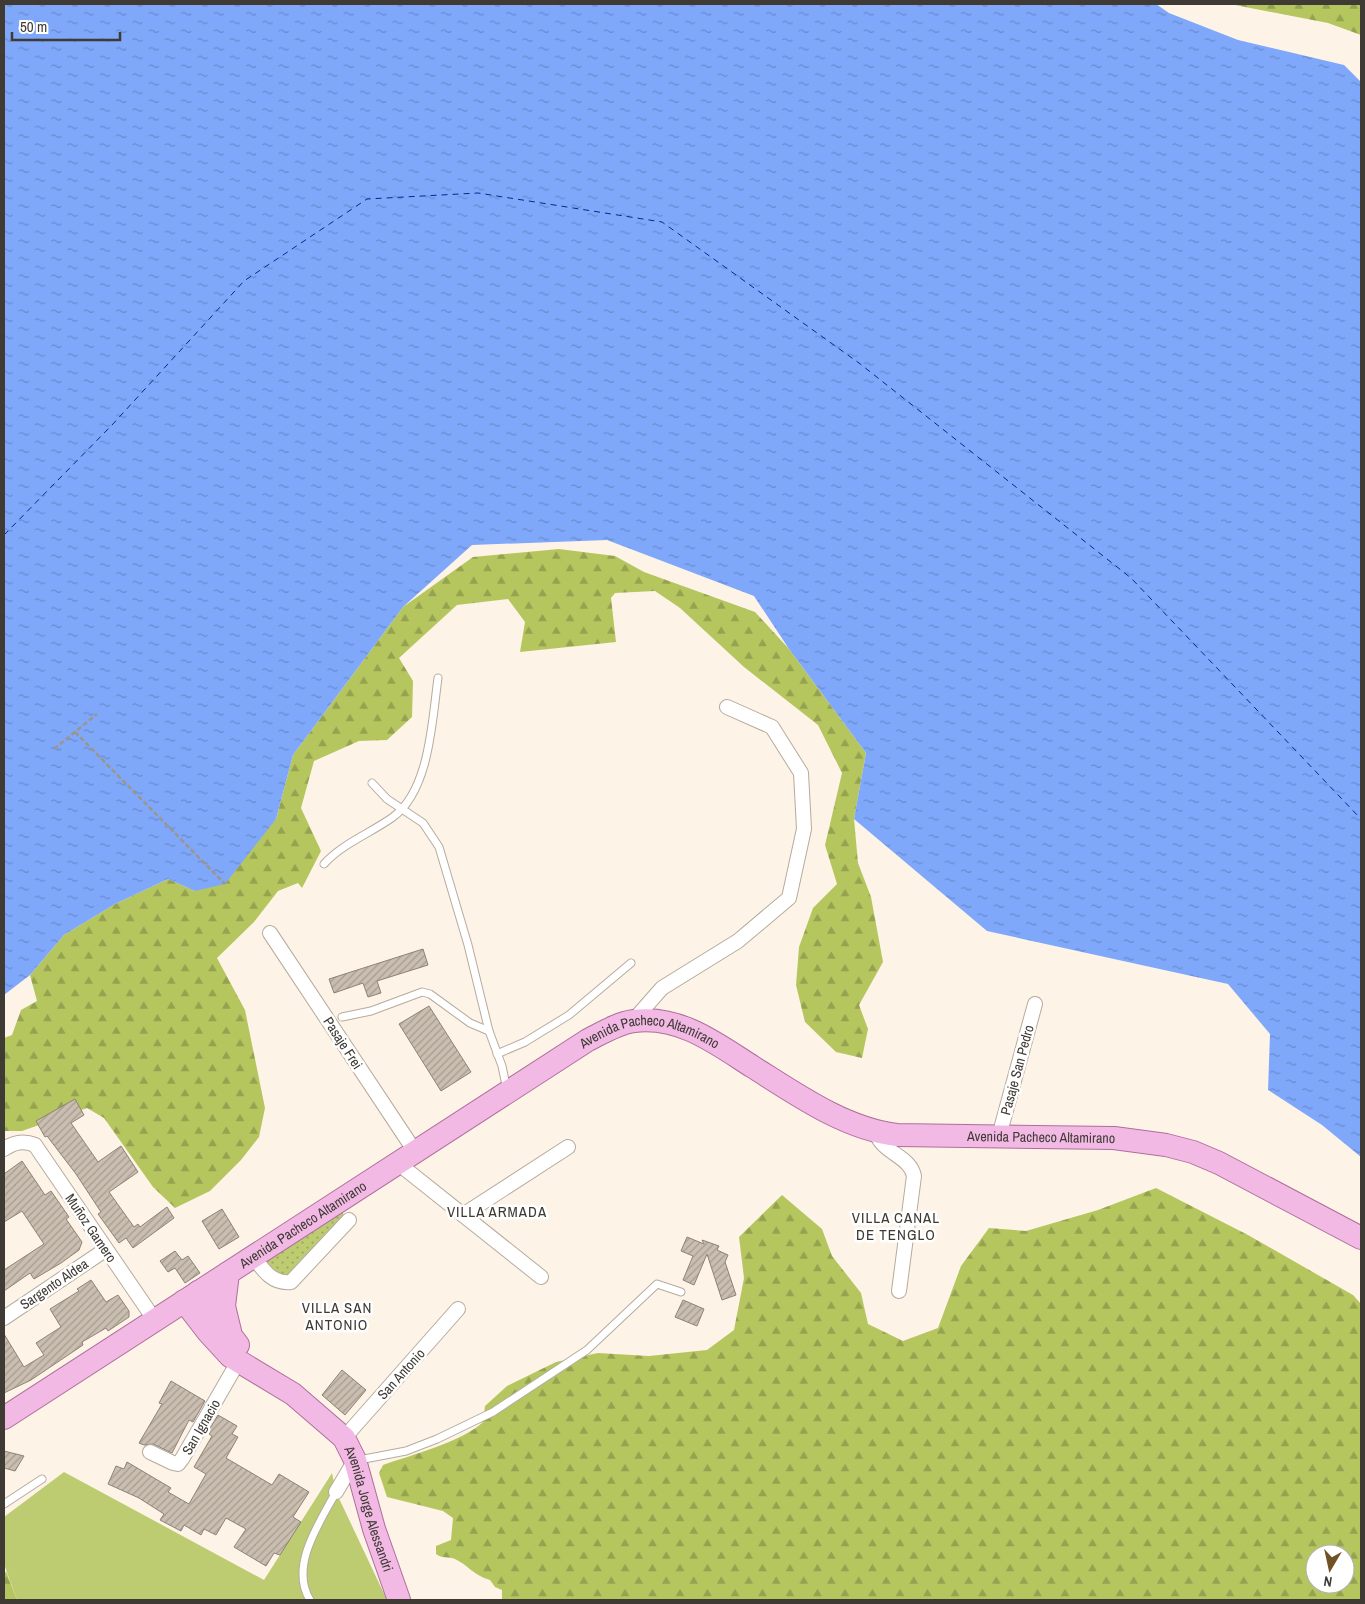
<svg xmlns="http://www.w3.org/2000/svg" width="1365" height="1604" font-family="'Archivo Narrow',sans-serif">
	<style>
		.grass { fill: #bdcc71 }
		.forest { fill: url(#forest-firs); fill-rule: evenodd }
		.park { fill: url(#park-dots) }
		.water { fill: url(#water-ripples) }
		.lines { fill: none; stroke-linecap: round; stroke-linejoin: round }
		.ferry { stroke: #052885; stroke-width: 1; stroke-dasharray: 6 5; stroke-linecap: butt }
		.building { fill: url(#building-hatch); stroke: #8d8275 }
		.lane-casing { stroke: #b6ab9d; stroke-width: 9 }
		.street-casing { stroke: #b6ab9d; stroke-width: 16 }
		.primary-casing { stroke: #ae6e9b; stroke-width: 24 }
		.path { stroke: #9c958c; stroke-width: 2.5; stroke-dasharray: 5 2.5; stroke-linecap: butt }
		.lane { stroke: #fff; stroke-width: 7 }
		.street { stroke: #fff; stroke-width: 14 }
		.primary { stroke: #f2b9e5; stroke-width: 22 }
		.labels { text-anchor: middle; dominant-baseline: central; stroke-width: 5; stroke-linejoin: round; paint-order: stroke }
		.street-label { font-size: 14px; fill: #3f3a34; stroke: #fff }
		.neighbourhood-label { font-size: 15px; letter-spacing: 1px; fill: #3f3a34; stroke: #fff }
	</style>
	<defs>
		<pattern id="forest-firs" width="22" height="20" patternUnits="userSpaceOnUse" patternTransform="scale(1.25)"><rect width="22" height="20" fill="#b6c65f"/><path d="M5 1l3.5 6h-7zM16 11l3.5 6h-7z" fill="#95a24f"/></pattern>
		<pattern id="park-dots" width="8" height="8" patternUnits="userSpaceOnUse" patternTransform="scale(1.25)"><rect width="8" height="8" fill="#bdcc71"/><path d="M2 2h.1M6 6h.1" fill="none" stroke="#9ba75e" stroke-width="1.8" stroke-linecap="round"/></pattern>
		<pattern id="water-ripples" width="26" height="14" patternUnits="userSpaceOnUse" patternTransform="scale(1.25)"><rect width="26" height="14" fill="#7fa8fb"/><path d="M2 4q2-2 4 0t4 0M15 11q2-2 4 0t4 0" fill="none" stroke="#698acc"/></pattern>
		<pattern id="building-hatch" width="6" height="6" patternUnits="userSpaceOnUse" patternTransform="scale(1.25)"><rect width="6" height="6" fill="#cabeb0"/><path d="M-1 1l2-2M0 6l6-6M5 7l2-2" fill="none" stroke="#a59b90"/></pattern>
	</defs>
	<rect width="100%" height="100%" fill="#fdf3e7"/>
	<polygon class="grass" points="64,1472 264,1580 332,1473 336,1492 387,1600 17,1600 4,1564 4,1517"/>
	<g class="forest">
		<polygon points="1230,4 1361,4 1361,35 1328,23"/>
		<polygon points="559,549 615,556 644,572 755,612 789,649 866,753 854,819 858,863 871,897 883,962 859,1005 868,1029 862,1058 836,1052 805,1022 796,985 799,947 813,908 837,884 825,845 842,773 818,725 744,667 680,608 655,591 615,593 611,598 616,642 520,652 525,622 508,599 457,605 399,658 413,681 412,717 387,740 359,741 314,761 301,808 321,851 302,888 298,883 278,891 254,922 217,958 245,1010 265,1108 259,1137 241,1160 210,1191 175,1208 153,1187 104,1118 87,1108 22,1131 4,1131 4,1038 12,1035 21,1010 37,1001 30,975 64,935 115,904 168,879 195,891 276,819 293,755 403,607 473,557"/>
		<path d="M 1156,1188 L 1248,1235 L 1353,1295 L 1361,1304 L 1361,1600 L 502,1600 L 502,1590 L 495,1587 L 490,1580 C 473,1575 468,1565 455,1559 C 449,1556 442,1559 436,1554 L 436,1546 L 451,1540 L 453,1518 L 443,1511 L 387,1497 L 379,1473 L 383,1465 C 411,1455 462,1442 483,1422 L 485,1406 L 507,1386 L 556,1362 L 598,1353 L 649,1356 L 707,1350 L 734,1330 L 744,1278 L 739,1237 L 782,1195 L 822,1229 L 832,1256 L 861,1293 L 868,1324 L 903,1341 L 938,1328 L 961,1266 L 989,1228 L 1026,1231 L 1098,1210 ZM 1315,1554 L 1345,1554 L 1345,1584 L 1315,1584 Z"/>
		<polygon points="6,1571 17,1600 4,1600 4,1576"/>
	</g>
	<polygon class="park" points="341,1210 345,1217 285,1280 265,1263 270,1257"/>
	<polygon class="water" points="4,4 1156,4 1169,13 1238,40 1344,65 1361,82 1361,1157 1322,1125 1268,1090 1270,1034 1228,984 987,931 854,819 866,753 789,649 754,596 607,540 472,545 403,607 293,755 276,819 225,884 195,891 168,879 115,904 64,935 30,975 4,995"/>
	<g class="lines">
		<polyline class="ferry" points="4,535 112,425 244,281 367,199 478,193 662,222 859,363 1131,578 1361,819"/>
	</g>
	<g class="building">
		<polygon points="423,949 428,965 377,981 381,993 368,997 363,983 334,993 329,979"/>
		<polygon points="429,1006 471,1072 441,1091 399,1024"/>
		<polygon points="75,1099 84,1115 71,1123 98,1162 121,1146 138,1172 109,1192 134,1227 138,1224 140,1227 167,1207 174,1218 133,1248 126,1238 119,1243 98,1214 101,1212 76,1174 47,1136 45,1137 36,1121"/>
		<polygon points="22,1161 45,1195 51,1191 69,1217 66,1219 82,1242 79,1250 61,1263 34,1279 30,1273 4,1291 4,1270 44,1244 22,1211 4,1222 4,1174"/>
		<polygon points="222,1209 239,1237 219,1249 202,1221"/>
		<polygon points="687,1237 704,1244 702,1240 719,1246 717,1250 728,1255 725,1262 736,1295 722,1300 707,1254 694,1285 683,1280 693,1256 681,1251"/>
		<polygon points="175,1251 182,1260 188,1256 200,1273 185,1283 175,1268 168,1272 160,1261"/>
		<polygon points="91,1280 106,1302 118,1295 129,1311 129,1317 108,1331 106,1328 82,1342 83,1345 31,1380 4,1393 4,1334 24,1367 44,1355 36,1343 61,1327 50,1309 79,1291 77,1289"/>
		<polygon points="683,1300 704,1309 697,1326 675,1317"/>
		<polygon points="342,1370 366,1390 345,1415 322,1395"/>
		<polygon points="171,1381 205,1401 193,1422 189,1420 172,1453 153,1444 144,1445 139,1443 162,1404 159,1403"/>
		<polygon points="218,1415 237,1426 232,1434 238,1437 226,1458 272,1485 279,1474 309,1492 293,1517 301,1522 280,1555 274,1553 266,1566 234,1547 246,1529 226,1518 216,1535 204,1529 201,1535 184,1525 181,1531 160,1520 164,1514 139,1498 108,1484 116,1466 124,1469 127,1462 171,1488 168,1492 189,1504 206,1474 194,1467 212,1436 209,1434 210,1432 209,1430"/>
		<polygon points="4,1451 24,1456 15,1471 4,1468"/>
	</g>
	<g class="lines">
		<g class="lane-casing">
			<g id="lane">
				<polyline points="372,783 387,799 423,823 439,847 468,945 489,1031"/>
				<path d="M 324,864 C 343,843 371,833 393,817 C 430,790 432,720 438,678"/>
				<polyline points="342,1017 371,1011 422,992 430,994 470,1023 489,1031 502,1066 507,1090"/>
				<polyline points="497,1054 525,1042 569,1015 631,963"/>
				<polyline points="359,1460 406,1451 437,1439 493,1412 587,1350 657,1284 681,1292"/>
				<polyline points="4,1504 42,1479"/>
				<path d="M 310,1600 C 289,1566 320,1522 336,1492"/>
			</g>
		</g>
		<g class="street-casing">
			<g id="street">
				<polyline points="270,933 416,1153"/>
				<polyline points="633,1021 662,988 738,941 789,898 804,829 801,773 772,727 727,707"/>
				<path d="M 876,1131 C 880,1153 910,1155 914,1176 L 899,1291"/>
				<polyline points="999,1136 1035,1004"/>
				<path d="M 4,1149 C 14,1142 23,1140 35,1145 L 154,1319"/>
				<polyline points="399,1164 541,1277"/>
				<polyline points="463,1215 568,1147"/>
				<path d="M 253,1256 C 263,1270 272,1284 291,1282 L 349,1220"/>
				<polyline points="4,1318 105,1250"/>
				<polyline points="344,1438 458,1309"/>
				<polyline points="150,1452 173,1463 178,1464 182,1459 238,1362"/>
				<polyline points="336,1492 355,1460"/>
			</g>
		</g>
		<g class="primary-casing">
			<g id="primary">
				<polyline points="228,1273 224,1306 230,1331"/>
				<polyline points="198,1292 238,1345"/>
				<path id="s1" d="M 184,1301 L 208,1332 L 230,1356 L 293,1394 L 344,1438 L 355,1460 L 374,1529 L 399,1600"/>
				<path id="s2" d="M 4,1418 L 588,1040 C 602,1033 618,1023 634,1021 C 680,1015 717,1044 753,1067 C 796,1094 845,1129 897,1135 L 1114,1138 L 1166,1145 L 1193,1152 L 1219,1163 L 1361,1238"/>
			</g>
		</g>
		<g class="path">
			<polyline points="75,732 225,884"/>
			<polyline points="54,749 97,714"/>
		</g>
		<use href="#lane" class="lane"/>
		<use href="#street" class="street"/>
		<use href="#primary" class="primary"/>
	</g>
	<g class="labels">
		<g class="street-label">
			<text transform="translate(343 1043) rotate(57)">Pasaje Frei</text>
			<text stroke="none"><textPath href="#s2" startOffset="761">Avenida Pacheco Altamirano</textPath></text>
			<text transform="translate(1017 1070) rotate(-75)">Pasaje San Pedro</text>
			<text stroke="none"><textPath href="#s2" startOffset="1181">Avenida Pacheco Altamirano</textPath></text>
			<text stroke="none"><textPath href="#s2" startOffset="356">Avenida Pacheco Altamirano</textPath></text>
			<text transform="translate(91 1228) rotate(56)">Muñoz Gamero</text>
			<text transform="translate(54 1284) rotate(-34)">Sargento Aldea</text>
			<text transform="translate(401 1374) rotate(-48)">San Antonio</text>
			<text transform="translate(201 1427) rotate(-60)">San Ignacio</text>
			<text stroke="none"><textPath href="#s1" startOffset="288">Avenida Jorge Alessandri</textPath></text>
		</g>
		<g class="neighbourhood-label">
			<text x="497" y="1211">VILLA ARMADA</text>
			<text x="896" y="1217">VILLA CANAL<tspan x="896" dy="17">DE TENGLO</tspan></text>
			<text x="337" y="1307">VILLA SAN<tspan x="337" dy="17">ANTONIO</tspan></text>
		</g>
	</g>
	<rect width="1365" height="1604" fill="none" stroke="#3f3a34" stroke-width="10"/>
	<g transform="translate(1330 1569) rotate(189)"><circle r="24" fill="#ffffff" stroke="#b2b0ae"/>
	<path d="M0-4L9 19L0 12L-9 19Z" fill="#705227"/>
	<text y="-8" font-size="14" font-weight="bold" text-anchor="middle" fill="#3f3a34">N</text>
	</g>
	<path d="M12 32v8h108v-8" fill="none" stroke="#3f3a34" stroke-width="2.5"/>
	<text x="20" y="32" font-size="15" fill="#3f3a34" stroke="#ffffff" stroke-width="4" paint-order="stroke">50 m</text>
</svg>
